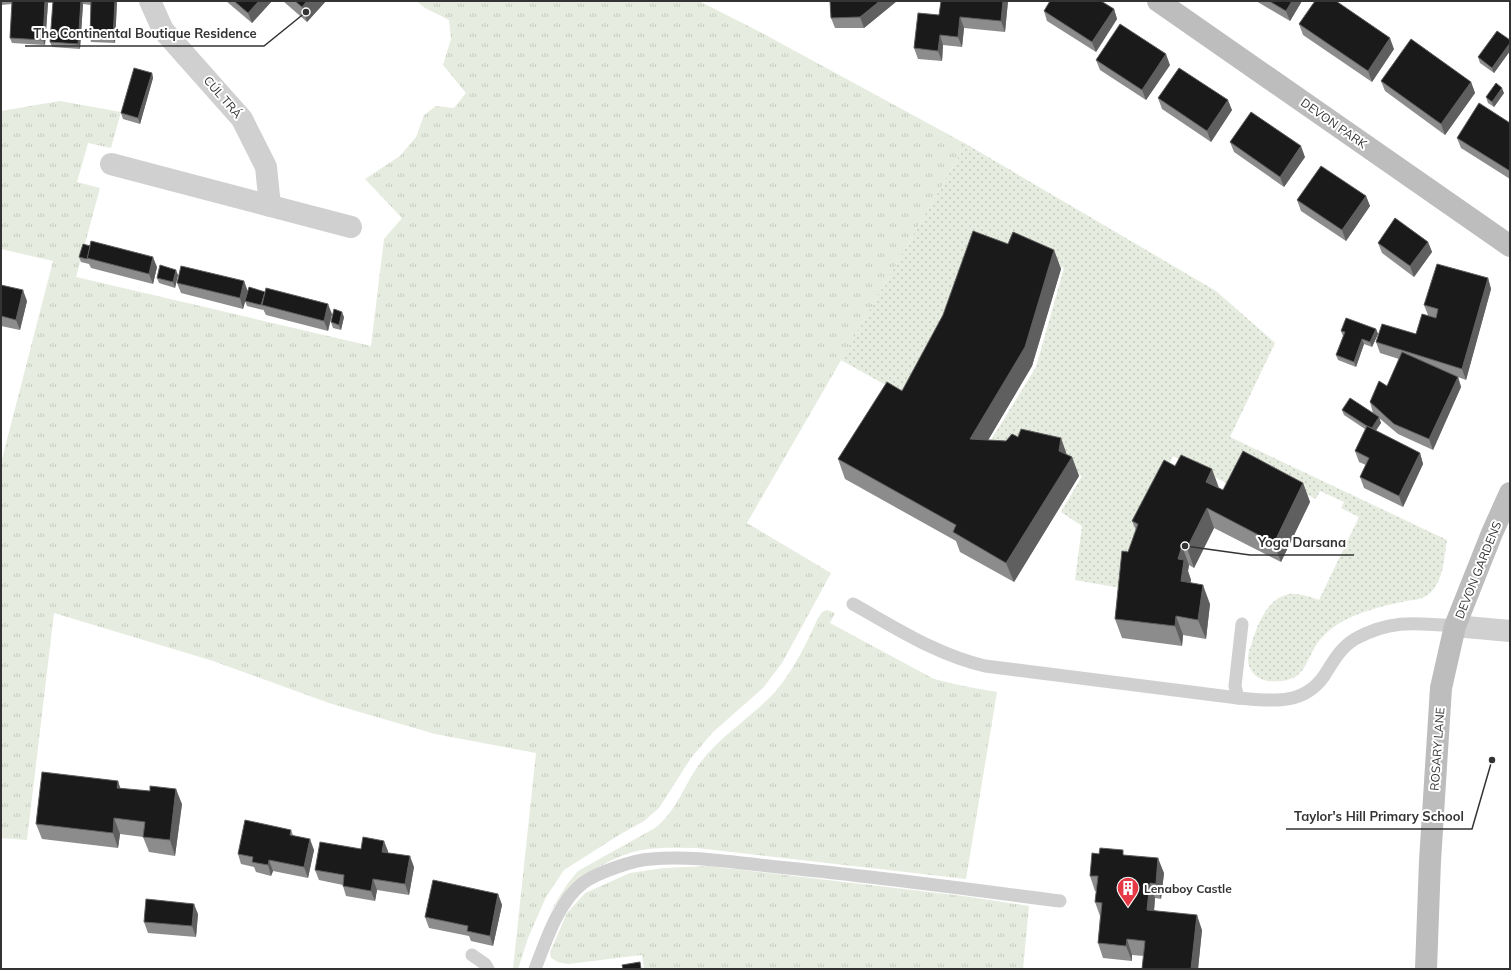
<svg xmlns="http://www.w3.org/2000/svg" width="1511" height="970" font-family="Mulish,sans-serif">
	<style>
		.grass { fill: url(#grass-tufts) }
		.garden { fill: url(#garden-dots) }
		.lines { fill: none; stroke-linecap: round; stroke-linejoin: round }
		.lane { stroke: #d0d0d0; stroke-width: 13 }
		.street { stroke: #d0d0d0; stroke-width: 22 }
		.secondary { stroke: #bdbdbd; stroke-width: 22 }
		.wall { fill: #8c8c8c }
		.shaded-wall { fill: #5f5f5f }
		.building { fill: #1a1a1a; stroke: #5f5f5f }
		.labels { text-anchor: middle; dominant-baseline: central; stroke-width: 4; stroke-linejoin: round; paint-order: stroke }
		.street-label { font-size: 12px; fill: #333; stroke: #fff }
		.poi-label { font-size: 12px; font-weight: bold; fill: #333; stroke: #fff; text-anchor: start }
		.leader { fill: none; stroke: #333; stroke-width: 1.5 }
		.callout-dot { fill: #333; stroke: #fff; stroke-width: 1.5 }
		.callout-label { font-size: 13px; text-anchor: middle; font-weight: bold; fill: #333; stroke: #fff; stroke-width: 4; stroke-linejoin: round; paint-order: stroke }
	</style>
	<defs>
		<pattern id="grass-tufts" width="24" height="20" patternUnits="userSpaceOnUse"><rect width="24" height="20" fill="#e6ecdf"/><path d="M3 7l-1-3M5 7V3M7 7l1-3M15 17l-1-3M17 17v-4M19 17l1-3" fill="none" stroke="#c6cbc0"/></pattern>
		<pattern id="garden-dots" width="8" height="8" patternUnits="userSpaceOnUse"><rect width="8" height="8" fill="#e6ecdf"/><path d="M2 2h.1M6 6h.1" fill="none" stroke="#c6cbc0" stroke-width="1.8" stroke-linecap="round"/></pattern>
	</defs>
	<rect width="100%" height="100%" fill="#fff"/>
	<g class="grass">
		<polygon points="416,1 699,1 762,33 966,144 747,523 831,573 782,663 763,688 712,733 691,758 659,808 644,821 619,835 564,870 546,897 528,938 518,969 513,969 536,753 435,734 329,703 213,661 54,613 27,840 1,838 1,463 53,261 1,249 1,111 60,101 121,112 111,148 88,143 77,182 100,188 76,277 371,346 384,239 402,218 365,179 400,156 416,137 424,115 436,106 454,108 466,93 443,65 451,39 449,20 425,8"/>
		<path d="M 827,610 L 835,613 L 830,623 L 934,679 L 963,686 L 997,692 L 966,879 L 697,848 C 678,848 660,847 642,850 C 614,855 579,876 561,897 C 556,903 553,909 548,915 L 568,883 L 578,871 L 655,828 C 677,811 684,785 700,763 C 721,735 752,717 775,692 C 794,670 806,644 818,618 L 822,612 Z"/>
		<polygon points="708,866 963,896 1029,906 1023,969 644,969 642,955 568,964 558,962 551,958 550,952 567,913 585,893 630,873 664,868"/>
	</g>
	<path class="garden" d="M 966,144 L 1216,291 L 1275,343 L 1230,437 L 1447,540 C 1444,558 1444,580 1430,593 C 1422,601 1412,599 1402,602 C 1381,606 1351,614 1334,627 C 1329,630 1323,636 1319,641 C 1306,658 1307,678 1282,681 C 1276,681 1269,682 1264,680 C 1254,677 1247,667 1248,657 C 1248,652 1251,647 1252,642 C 1258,623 1267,599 1289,594 C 1298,593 1310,597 1319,600 L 1359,517 L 1341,508 L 1344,502 L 1320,491 L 1316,499 L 1249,466 L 1236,488 L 1173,456 L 1135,536 L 1121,588 L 1075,580 L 1082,526 L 1061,512 L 1082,476 L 1069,470 L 991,440 L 1036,367 L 1064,268 L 1018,249 L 908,407 L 891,388 L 841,360 Z"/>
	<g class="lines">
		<g class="lane">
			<path d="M 853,604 C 896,628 937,655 985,666 L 1238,698"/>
			<path d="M 1242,624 L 1235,686 L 1238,698 C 1271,701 1303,706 1324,676 C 1333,662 1340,648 1355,639 C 1390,619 1417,623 1455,626"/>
			<polyline points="472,955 485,964 488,969"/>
			<path d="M 535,969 C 546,941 558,902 583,883 C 598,872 634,860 651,859 C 693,855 736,863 778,867 C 872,876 966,889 1060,901"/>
		</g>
		<g class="street">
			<polyline points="150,1 163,30 242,119 266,167 270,206"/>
			<polyline points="111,164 351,227"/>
			<polyline points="1455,626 1510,631"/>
		</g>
		<g class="secondary">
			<polyline points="1158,1 1510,246"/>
			<polyline points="1426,969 1430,861 1441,688 1455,626 1492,533 1510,493"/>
		</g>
	</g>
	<g class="wall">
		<polygon points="1,1 117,1 115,43 91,42 90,37 91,5 83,4 80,49 52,47 50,42 53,3 48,3 45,45 12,43 10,38 12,4 1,5"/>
		<polygon points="226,1 272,1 252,23"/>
		<polygon points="283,1 326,1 307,22"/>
		<polygon points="897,1 864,28 835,28 831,18"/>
		<polygon points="1008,1 1005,32 964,28 962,47 943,45 942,61 918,59 914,48 939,15"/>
		<polygon points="1256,1 1302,1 1290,21"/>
		<polygon points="1114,9 1117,19 1096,52 1047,21 1044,11"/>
		<polygon points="1299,24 1394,49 1372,82 1303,35"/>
		<polygon points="1510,40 1510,51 1494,73 1480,63 1478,57"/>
		<polygon points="1096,60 1170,65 1146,100 1100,70"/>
		<polygon points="152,73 153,78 140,124 123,119 121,113"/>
		<polygon points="1381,81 1471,82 1475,93 1445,135 1385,91"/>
		<polygon points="1504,93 1494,107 1488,103 1486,97"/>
		<polygon points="1158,98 1232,110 1211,142 1162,109"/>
		<polygon points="1510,123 1510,179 1461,148 1457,138"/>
		<polygon points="1230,142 1305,157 1284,187 1234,152"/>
		<polygon points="1366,196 1370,206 1346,241 1301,211 1297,200"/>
		<polygon points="1428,242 1432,252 1414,277 1382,253 1378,243"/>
		<polygon points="1008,244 1054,250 1061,269 1032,366 988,440 1006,441 1018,437 1061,438 1066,454 1072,457 1079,476 1014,582 960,552 956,541 845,479 838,459 902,391"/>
		<polygon points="90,246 157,267 153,284 91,268 89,264 81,262 79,257"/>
		<polygon points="178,275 175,288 159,283 157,278"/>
		<polygon points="1488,278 1491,289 1466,380 1458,377 1461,387 1433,450 1398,434 1379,418 1381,423 1376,431 1420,453 1423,464 1403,507 1364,488 1360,477 1366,465 1359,462 1355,451 1365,429 1344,415 1342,410 1377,416 1373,413 1370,402 1387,386 1399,359 1380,353 1376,342 1416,334 1428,315 1424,305"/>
		<polygon points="244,281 248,292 332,314 328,331 266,315 263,309 263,310 247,306 245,301 243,309 181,293 177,283"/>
		<polygon points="1,285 27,301 20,330 1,326"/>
		<polygon points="344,317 341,330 333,328 331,322"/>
		<polygon points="1376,329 1378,334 1372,347 1364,344 1356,367 1338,360 1336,355 1343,336 1341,331"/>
		<polygon points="1303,483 1310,502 1281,562 1214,528 1194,568 1189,565 1188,571 1191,580 1190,582 1210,604 1206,639 1183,635 1182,646 1122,638 1115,619 1136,530 1132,521 1219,488 1223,490"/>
		<polygon points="120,788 182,804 175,856 149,852 143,837 120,834 118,848 42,839 36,824"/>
		<polygon points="291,830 293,835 314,850 308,878 273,871 271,876 256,872 254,867 241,864 238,854"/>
		<polygon points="361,849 388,851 388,853 414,867 409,895 377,890 375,901 346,896 343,886 343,885 319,880 315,870"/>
		<polygon points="1099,854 1125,855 1164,873 1161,899 1155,898 1154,910 1202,930 1198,969 1142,969 1144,956 1132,955 1132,961 1103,958 1098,943 1100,916 1095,902 1097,891 1095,891 1090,876"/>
		<polygon points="498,894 502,905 493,946 471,941 469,936 429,928 425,917"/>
		<polygon points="198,914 196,937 148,933 144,922"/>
	</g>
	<g class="shaded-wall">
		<polygon points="45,1 47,1 48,3 45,45 43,40"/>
		<polygon points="81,1 82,1 83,4 80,49 78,44"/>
		<polygon points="115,1 117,1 115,43 113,38"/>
		<polygon points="259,1 272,1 252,23 248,13"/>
		<polygon points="307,1 326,1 307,22 302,7"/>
		<polygon points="880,1 897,1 864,28 860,17"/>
		<polygon points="1003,1 1008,1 1005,32 1001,21"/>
		<polygon points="1292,1 1302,1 1290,21 1286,11"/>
		<polygon points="1114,9 1117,19 1096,52 1092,42"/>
		<polygon points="960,17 964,28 962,47 958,37"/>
		<polygon points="940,35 943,45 942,61 938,51"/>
		<polygon points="1390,38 1394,49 1372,82 1368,71"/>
		<polygon points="1510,43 1510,51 1494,73 1492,68"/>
		<polygon points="1166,54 1170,65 1146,100 1142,90"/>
		<polygon points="152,73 153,78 140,124 138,118"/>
		<polygon points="1471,82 1475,93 1445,135 1441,124"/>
		<polygon points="1502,88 1504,93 1494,107 1492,102"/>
		<polygon points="1228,100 1232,110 1211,142 1207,131"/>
		<polygon points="1301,146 1305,157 1284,187 1280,177"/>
		<polygon points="1366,196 1370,206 1346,241 1342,230"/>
		<polygon points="1428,242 1432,252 1414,277 1410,266"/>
		<polygon points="1054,250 1061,269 1032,366 977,459 970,439"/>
		<polygon points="153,257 157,267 153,284 149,274"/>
		<polygon points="176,270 178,275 175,288 173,282"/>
		<polygon points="1488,278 1491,289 1466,380 1462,369"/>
		<polygon points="244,281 248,292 243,309 240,298"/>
		<polygon points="23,290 27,301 20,330 16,320"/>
		<polygon points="328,304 332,314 328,331 324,321"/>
		<polygon points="342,312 344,317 341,330 339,325"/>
		<polygon points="1376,329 1378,334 1372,347 1370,342"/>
		<polygon points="1362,339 1364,344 1356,367 1354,362"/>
		<polygon points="1458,377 1461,387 1433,450 1429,439"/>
		<polygon points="1379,417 1381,423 1373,434 1371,429"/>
		<polygon points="1061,438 1068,458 1072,457 1079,476 1014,582 1006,563 1059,451"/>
		<polygon points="1420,453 1423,464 1403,507 1399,496"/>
		<polygon points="1212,469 1219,488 1206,482"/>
		<polygon points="1303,483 1310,502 1281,562 1274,543"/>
		<polygon points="1207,508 1214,528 1194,568 1187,548"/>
		<polygon points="1182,546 1189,565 1188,571 1191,580 1188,601 1181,581 1178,559"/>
		<polygon points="1203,585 1210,604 1206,639 1198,620"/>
		<polygon points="1176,616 1183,635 1182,646 1175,626"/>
		<polygon points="118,781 123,796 117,788"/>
		<polygon points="176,789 182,804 175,856 170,840"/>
		<polygon points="114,818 120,834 118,848 113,833"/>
		<polygon points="310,839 314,850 308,878 304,867"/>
		<polygon points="384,841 388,851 386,863 382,852"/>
		<polygon points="410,856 414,867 409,895 405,884"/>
		<polygon points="1158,858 1164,873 1161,899 1156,884"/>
		<polygon points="269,860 273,871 271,876 268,865"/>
		<polygon points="373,879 377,890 375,901 371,891"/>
		<polygon points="1150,883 1155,898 1153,925 1147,910"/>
		<polygon points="498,894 502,905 493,946 490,936"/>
		<polygon points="194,904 198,914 196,937 192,926"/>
		<polygon points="1197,915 1202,930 1198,969 1191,969"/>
		<polygon points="1127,939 1132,955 1132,961 1126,946"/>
	</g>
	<g class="building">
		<polygon points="12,1 45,1 43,40 10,38"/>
		<polygon points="53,1 81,1 78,44 50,42"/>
		<polygon points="91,1 115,1 113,38 90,37"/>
		<polygon points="234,1 259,1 248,13"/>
		<polygon points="295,1 307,1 302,7"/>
		<polygon points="830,1 880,1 860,17 831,18"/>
		<polygon points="941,1 1003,1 1001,21 960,17 958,37 940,35 938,51 914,48 918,13 939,15"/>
		<polygon points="1050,1 1101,1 1114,9 1092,42 1044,11"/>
		<polygon points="1269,1 1292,1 1286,11"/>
		<polygon points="1315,1 1336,1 1390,38 1368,71 1299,24"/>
		<polygon points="1120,24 1166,54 1142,90 1096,60"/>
		<polygon points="1497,31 1510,40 1510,43 1492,68 1478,57"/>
		<polygon points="1411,39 1471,82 1441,124 1381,81"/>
		<polygon points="134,68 152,73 138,118 121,113"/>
		<polygon points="1179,68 1228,100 1207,131 1158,98"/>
		<polygon points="1496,83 1502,88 1492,102 1486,97"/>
		<polygon points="1479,103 1510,123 1510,171 1457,138"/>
		<polygon points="1251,112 1301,146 1280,177 1230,142"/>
		<polygon points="1321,166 1366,196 1342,230 1297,200"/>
		<polygon points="1395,218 1428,242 1410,266 1378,243"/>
		<polygon points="973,231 1008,244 1013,232 1054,250 1025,347 970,439 1006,441 1012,434 1018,437 1021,429 1061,438 1059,451 1072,457 1006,563 953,532 956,525 838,459 887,382 902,391 943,315"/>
		<polygon points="91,241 153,257 149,274 87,258"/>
		<polygon points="83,244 90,246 87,259 79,257"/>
		<polygon points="1437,264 1488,278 1462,369 1376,342 1382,324 1416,334 1422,314 1436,318 1438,309 1424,305"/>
		<polygon points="160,265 176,270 173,282 157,278"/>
		<polygon points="181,266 244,281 240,298 177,283"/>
		<polygon points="1,285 23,290 16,320 1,316"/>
		<polygon points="249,287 265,292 261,305 245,301"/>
		<polygon points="266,288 328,304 324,321 262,305"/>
		<polygon points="334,309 342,312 339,325 331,322"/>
		<polygon points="1346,318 1376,329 1370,342 1362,339 1354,362 1336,355 1345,332 1341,331"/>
		<polygon points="1402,352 1458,377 1429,439 1394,424 1370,402 1379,381 1387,386"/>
		<polygon points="1350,398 1379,417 1372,428 1367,426 1342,410"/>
		<polygon points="1367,426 1420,453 1399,496 1360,477 1369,458 1355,451"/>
		<polygon points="1243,451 1303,483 1274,543 1207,508 1187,548 1182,546 1178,559 1184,560 1181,581 1203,585 1198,620 1176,616 1175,626 1115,619 1122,551 1128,552 1138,524 1132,521 1164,460 1175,466 1181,455 1212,469 1206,482 1223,490"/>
		<polygon points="42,772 118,781 117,788 150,791 150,786 176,789 170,840 143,837 145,822 114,818 113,833 36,824"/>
		<polygon points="245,820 291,830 290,835 310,839 304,867 269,860 268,865 252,862 253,857 238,854"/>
		<polygon points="363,837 384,841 382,852 410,856 405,884 373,879 371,891 343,886 344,875 315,870 320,842 361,849"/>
		<polygon points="1100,848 1123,850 1123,855 1158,858 1156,884 1150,883 1147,910 1197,915 1191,969 1142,969 1145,941 1127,939 1126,946 1098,943 1102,903 1095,902 1098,876 1090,876 1092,853 1099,854"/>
		<polygon points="433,880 498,894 490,936 467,931 468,926 425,917"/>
		<polygon points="146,899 194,904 192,926 144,922"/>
		<polygon points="640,962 641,969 623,969 622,965"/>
	</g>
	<defs>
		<g id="building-pin" transform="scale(1.15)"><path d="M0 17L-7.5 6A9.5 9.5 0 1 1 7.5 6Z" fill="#e63946" stroke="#fff"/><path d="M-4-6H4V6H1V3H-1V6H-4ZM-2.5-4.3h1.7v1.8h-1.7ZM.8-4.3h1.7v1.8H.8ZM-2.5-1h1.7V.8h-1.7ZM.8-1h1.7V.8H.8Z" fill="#fff"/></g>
	</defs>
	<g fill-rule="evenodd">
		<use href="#building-pin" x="1128" y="888"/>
	</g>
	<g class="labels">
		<g class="street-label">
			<text transform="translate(223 97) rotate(49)">CÚL TRÁ</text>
			<text transform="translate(1334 123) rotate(35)">DEVON PARK</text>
			<text transform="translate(1478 570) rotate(-68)">DEVON GARDENS</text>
			<text transform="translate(1437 749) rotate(-86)">ROSARY LANE</text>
		</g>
		<g class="poi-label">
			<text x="1144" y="888">Lenaboy Castle</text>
		</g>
	</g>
	<path class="leader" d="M306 12L264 46H25M1185 546L1250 555H1354M1492 760L1472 829H1286"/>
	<g class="callout-dot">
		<circle cx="306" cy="12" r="4"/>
		<circle cx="1185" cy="546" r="4"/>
		<circle cx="1492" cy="760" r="4"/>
	</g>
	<g class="callout-label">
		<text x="145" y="38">The Continental Boutique Residence</text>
		<text x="1302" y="547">Yoga Darsana</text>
		<text x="1379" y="821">Taylor's Hill Primary School</text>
	</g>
	<rect width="1511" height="970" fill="none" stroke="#333333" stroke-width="4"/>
</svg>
